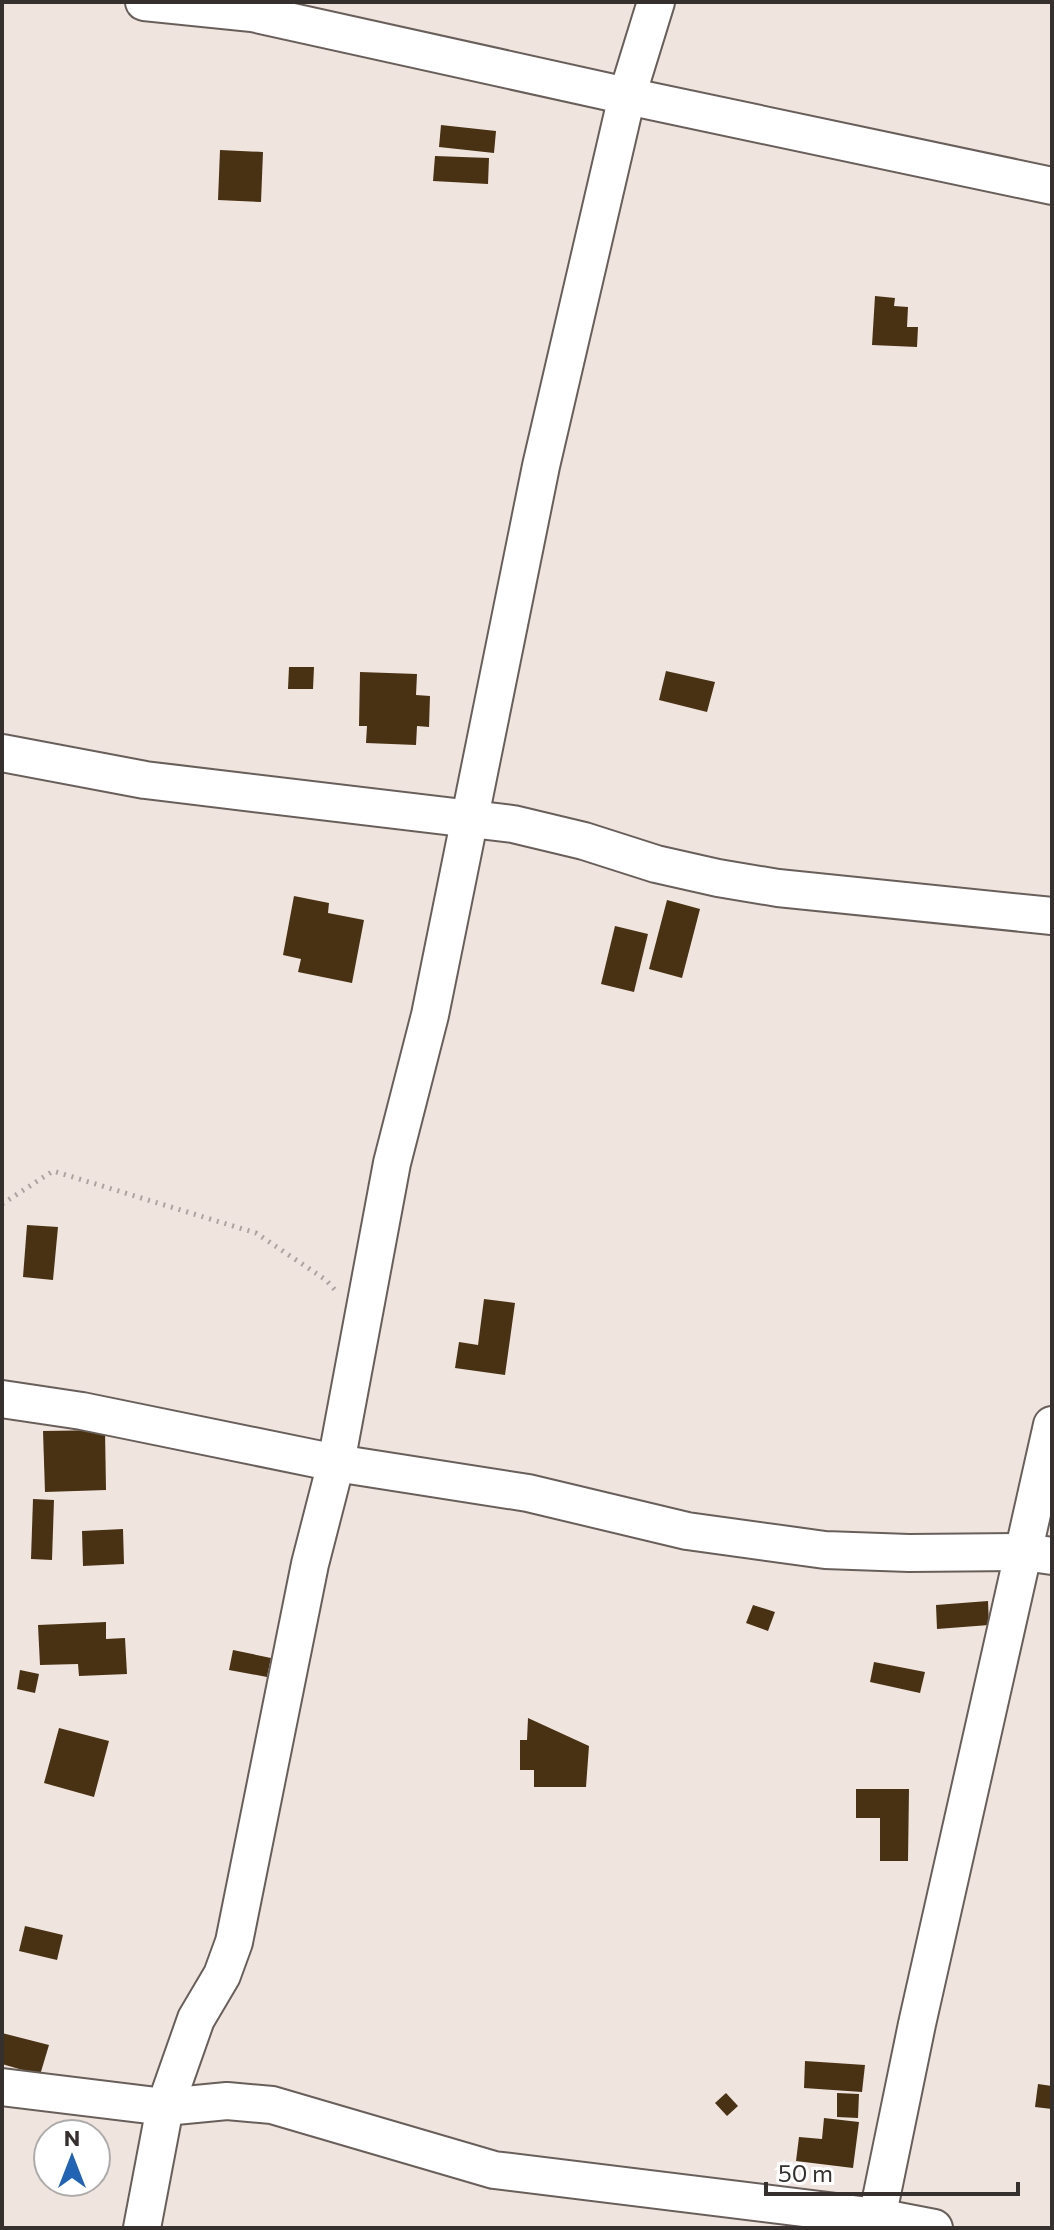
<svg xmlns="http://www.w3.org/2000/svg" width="1054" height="2230" font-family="Commissioner,sans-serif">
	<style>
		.building { fill: #493213 }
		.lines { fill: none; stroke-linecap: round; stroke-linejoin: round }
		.street-casing { stroke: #695f5a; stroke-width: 40 }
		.path { stroke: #ada3a0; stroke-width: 5; stroke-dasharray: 2 6; stroke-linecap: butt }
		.street { stroke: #fff; stroke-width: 36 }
	</style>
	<rect width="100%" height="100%" fill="#f0e4df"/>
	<g class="building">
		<polygon points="441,125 496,131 494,153 439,147"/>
		<polygon points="220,150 263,152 261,202 218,200"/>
		<polygon points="435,156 489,158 488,184 433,181"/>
		<polygon points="875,296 895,298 894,306 908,307 907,327 918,327 917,347 872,345"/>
		<polygon points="289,667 314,667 313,689 288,689"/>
		<polygon points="666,671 715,682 707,712 659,700"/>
		<polygon points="360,672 417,674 416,695 430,696 429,727 417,726 416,745 366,743 367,726 359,726"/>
		<polygon points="294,896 329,903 328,913 364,920 352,983 298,972 301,959 283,955"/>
		<polygon points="667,900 700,909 682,978 649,969"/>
		<polygon points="615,926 648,934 634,992 601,984"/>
		<polygon points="27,1225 58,1227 53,1280 23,1277"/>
		<polygon points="484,1299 515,1303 505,1375 455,1368 459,1342 478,1345"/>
		<polygon points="105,1430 106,1490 45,1492 43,1431"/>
		<polygon points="33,1499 54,1500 52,1560 31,1559"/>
		<polygon points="123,1529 124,1564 83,1566 82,1531"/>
		<polygon points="988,1601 989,1625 937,1629 936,1605"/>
		<polygon points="753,1605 775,1612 768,1631 746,1623"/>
		<polygon points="106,1622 106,1639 125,1638 127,1674 79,1676 78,1664 40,1665 38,1625"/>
		<polygon points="233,1650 271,1658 267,1677 229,1670"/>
		<polygon points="874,1662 925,1672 920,1693 870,1682"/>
		<polygon points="20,1670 39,1674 35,1693 17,1689"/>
		<polygon points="528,1718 589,1746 586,1787 534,1787 534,1770 520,1770 520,1740 527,1740"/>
		<polygon points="59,1728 109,1741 94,1797 44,1783"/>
		<polygon points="856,1789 909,1789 908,1861 880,1861 880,1818 856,1818"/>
		<polygon points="25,1926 63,1935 57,1960 19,1951"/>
		<polygon points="2,2033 49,2045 40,2075 2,2064"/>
		<polygon points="805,2061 865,2065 862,2092 804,2088"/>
		<polygon points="1038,2084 1052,2086 1052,2109 1035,2107"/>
		<polygon points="726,2093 738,2106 727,2116 715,2103"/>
		<polygon points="837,2093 859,2094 858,2118 837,2117"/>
		<polygon points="824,2118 859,2122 853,2168 796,2161 799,2137 822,2139"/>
	</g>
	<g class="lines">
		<g class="street-casing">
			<g id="street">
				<polyline points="144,2 252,13 627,96 1052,186"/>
				<polyline points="2,753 145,780 513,824 584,841 656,864 718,878 778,888 1052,916"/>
				<polyline points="2,1399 82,1411 336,1463 528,1493 687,1531 825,1550 909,1553 1023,1552 1052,1556"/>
				<polyline points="2,2087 165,2107 227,2101 272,2105 494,2170 877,2217 934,2228"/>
				<polyline points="142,2228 165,2107 196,2019 222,1975 234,1942 310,1564 336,1463 392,1163 430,1015 541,466 627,96 656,2"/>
				<polyline points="875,2228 917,2024 1052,1425"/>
			</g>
		</g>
		<polyline class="path" points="2,1204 53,1171 256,1233 326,1280 335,1290"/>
		<use href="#street" class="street"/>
	</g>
	<rect width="1054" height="2230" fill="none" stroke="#35302e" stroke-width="8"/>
	<g transform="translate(72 2158)"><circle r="38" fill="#ffffff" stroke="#aeacab" stroke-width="2"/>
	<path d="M0-6L14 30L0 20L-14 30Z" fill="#2263b4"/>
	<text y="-12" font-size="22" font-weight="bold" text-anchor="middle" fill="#35302e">N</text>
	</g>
	<path d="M766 2182v12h252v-12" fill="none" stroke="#35302e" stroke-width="4"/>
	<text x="778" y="2182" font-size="24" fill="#35302e" stroke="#ffffff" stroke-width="6" paint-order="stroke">50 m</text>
</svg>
